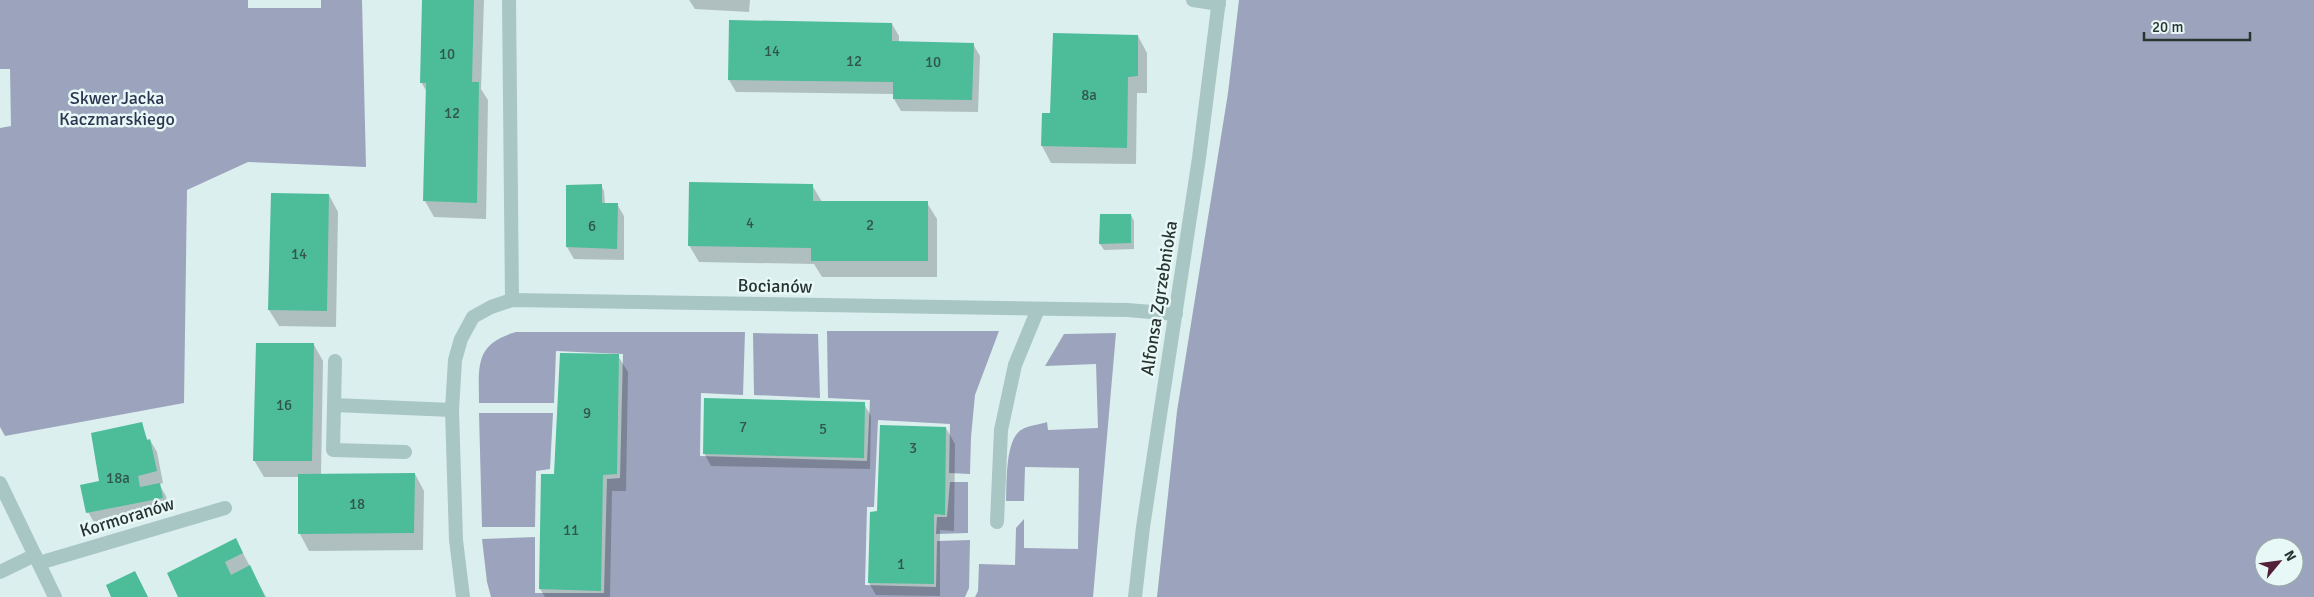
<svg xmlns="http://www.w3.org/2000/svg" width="2314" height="597" font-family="Signika,sans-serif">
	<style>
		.green { fill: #9ca4bd; fill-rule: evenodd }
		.shadow { fill: #0003 }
		.building { fill: #4dbc99 }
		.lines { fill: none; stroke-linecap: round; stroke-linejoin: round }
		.minor { stroke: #a8c6c3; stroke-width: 14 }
		.labels { text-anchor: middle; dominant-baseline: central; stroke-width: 5; stroke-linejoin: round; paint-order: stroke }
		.number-label { font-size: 15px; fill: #31564b }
		.park-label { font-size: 18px; fill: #2d3450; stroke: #e7f8f7 }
		.street-label { font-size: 18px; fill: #283431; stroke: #e7f8f7 }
	</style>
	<rect width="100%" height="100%" fill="#dbefef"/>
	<g class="green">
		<polygon points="0,0 248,0 248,8 321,8 321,0 362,0 366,167 248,162 187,190 184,403 5,436 0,427 0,128 11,126 10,69 0,69"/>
		<path d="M 1239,0 L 2314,0 L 2314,597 L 1157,597 L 1177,411 L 1228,93 ZM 2264,547 L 2294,547 L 2294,577 L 2264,577 Z"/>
		<path d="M 827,331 L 999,331 L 975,395 L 971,437 L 970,474 L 949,473 L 950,424 L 878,420 L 874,507 L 867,507 L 865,585 L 936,587 L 937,541 L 970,540 L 969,588 L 965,597 L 491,597 L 487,582 L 482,539 L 535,537 L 535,593 L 604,593 L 607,479 L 620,478 L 623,354 L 556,351 L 554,403 L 479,403 C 479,366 474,344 516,332 L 745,332 L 743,395 L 701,393 L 700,456 L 867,461 L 870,400 L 828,398 Z"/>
		<polygon points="753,333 818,334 820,398 754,395"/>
		<path d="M 1116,333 L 1093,597 L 975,597 L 978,591 L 979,564 L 1015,565 L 1016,528 L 1024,519 L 1024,548 L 1078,549 L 1079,468 L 1025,467 L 1024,501 L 1006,501 C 1007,483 1005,440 1021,430 C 1029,425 1039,425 1047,422 L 1048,430 L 1098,428 L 1096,364 L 1045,366 L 1064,334 Z"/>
		<polygon points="479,413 553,413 550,469 536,471 535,527 482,527"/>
		<polygon points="950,482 968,482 968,533 936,534 937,517 947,517"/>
	</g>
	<g class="shadow">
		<polygon points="423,0 484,0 481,89 488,100 486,219 434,217 425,201 427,92 421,82"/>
		<polygon points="689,0 750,0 749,12 695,9"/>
		<polygon points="892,24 899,36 899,43 973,44 980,56 978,112 901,111 894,99 894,94 736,92 729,80"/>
		<polygon points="1138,36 1147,53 1147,93 1137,93 1136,164 1051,163 1042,146 1043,114 1051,115"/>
		<polygon points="601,185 604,191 605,204 617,204 624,216 624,260 574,259 567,247"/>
		<polygon points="812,185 822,202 927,203 937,219 937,277 822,277 814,264 699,262 689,245"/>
		<polygon points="329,195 338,212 336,327 279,326 269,310"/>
		<polygon points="1131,215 1134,221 1134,249 1104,250 1100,244"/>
		<polygon points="314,345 323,361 321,475 415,474 424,491 423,550 309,551 300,534 300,477 264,477 254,460"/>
		<polygon points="618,356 628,372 626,491 612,491 610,597 545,597 540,589 543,475 555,475"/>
		<polygon points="864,404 871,416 870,469 711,466 704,453"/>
		<polygon points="141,424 148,441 150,440 157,452 163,483 159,484 166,496 169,510 95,524 88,512 100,482"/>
		<polygon points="946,428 955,444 954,531 940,530 940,596 876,595 869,583 871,513 880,513"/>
		<polygon points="236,540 266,597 180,597"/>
	</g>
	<g class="building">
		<polygon points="422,0 474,0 472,82 479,82 477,203 423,201 426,83 420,83"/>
		<polygon points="729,20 892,23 892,41 974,43 972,100 893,99 893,82 728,80"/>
		<polygon points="1053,33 1138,35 1138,76 1128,77 1127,148 1041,146 1042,113 1050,113"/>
		<polygon points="689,182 813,184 813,201 928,201 928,261 811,261 811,248 688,246"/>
		<polygon points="602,184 602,203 618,203 617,249 566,247 566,185"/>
		<polygon points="271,193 329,194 327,311 268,310"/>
		<polygon points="1100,214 1131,214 1131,243 1099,244"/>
		<polygon points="256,343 314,343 312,461 253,461"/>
		<polygon points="560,353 619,354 617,474 603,475 601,591 539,589 541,474 554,474"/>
		<polygon points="704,398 865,402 864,458 703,454"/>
		<polygon points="142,422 147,440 150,439 157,471 138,476 140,487 160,483 163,498 86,513 80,485 99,481 91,433"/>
		<polygon points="880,425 946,427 945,515 934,514 934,584 868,583 870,512 877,511"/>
		<polygon points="415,473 414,533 298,534 298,474"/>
		<polygon points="236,538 243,553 225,562 231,575 250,565 265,597 178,597 167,573"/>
		<polygon points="135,571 148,597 111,597 106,585"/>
	</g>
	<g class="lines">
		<g class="minor">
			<polyline points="509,0 512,300"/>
			<polyline points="1193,0 1219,4"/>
			<polyline points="335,361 333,450 405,452"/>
			<polyline points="334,405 452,410"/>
			<polyline points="0,483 55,597"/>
			<polyline points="997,522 1001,430 1015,365 1038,309"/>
			<polyline points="39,563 225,508"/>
			<polyline points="0,572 35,555"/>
			<polyline points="463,597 456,540 452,410 455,360 461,339 473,317 491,307 512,300 1127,310 1176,314"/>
			<polyline points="1135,597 1143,527 1199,158 1219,0"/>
		</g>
	</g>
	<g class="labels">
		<g class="number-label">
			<text x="772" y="51">14</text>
			<text x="447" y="54">10</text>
			<text x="854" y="61">12</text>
			<text x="933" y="62">10</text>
			<text x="1089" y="95">8a</text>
			<text x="452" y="113">12</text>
			<text x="750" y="223">4</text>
			<text x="870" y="225">2</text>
			<text x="592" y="226">6</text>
			<text x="299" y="254">14</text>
			<text x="284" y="405">16</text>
			<text x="587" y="413">9</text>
			<text x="743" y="427">7</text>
			<text x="823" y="429">5</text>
			<text x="913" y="448">3</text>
			<text x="118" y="478">18a</text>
			<text x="357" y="504">18</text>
			<text x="571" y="530">11</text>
			<text x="901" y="564">1</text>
		</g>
		<g class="park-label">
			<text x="117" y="98">Skwer Jacka<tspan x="117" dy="21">Kaczmarskiego</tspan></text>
		</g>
		<g class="street-label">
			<text transform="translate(775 286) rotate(1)">Bocianów</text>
			<text transform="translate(1159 298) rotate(-81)">Alfonsa Zgrzebnioka</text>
			<text transform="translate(127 517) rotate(-17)">Kormoranów</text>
		</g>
	</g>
	<g transform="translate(2279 562) rotate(61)"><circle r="24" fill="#e7f8f7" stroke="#9baaa8"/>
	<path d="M0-4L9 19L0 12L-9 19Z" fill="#522139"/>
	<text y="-8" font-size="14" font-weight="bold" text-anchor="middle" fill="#283431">N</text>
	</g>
	<path d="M2144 32v8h106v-8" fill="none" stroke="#283431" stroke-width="2.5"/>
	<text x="2152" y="32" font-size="15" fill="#283431" stroke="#e7f8f7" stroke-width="4" paint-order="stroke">20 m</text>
</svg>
